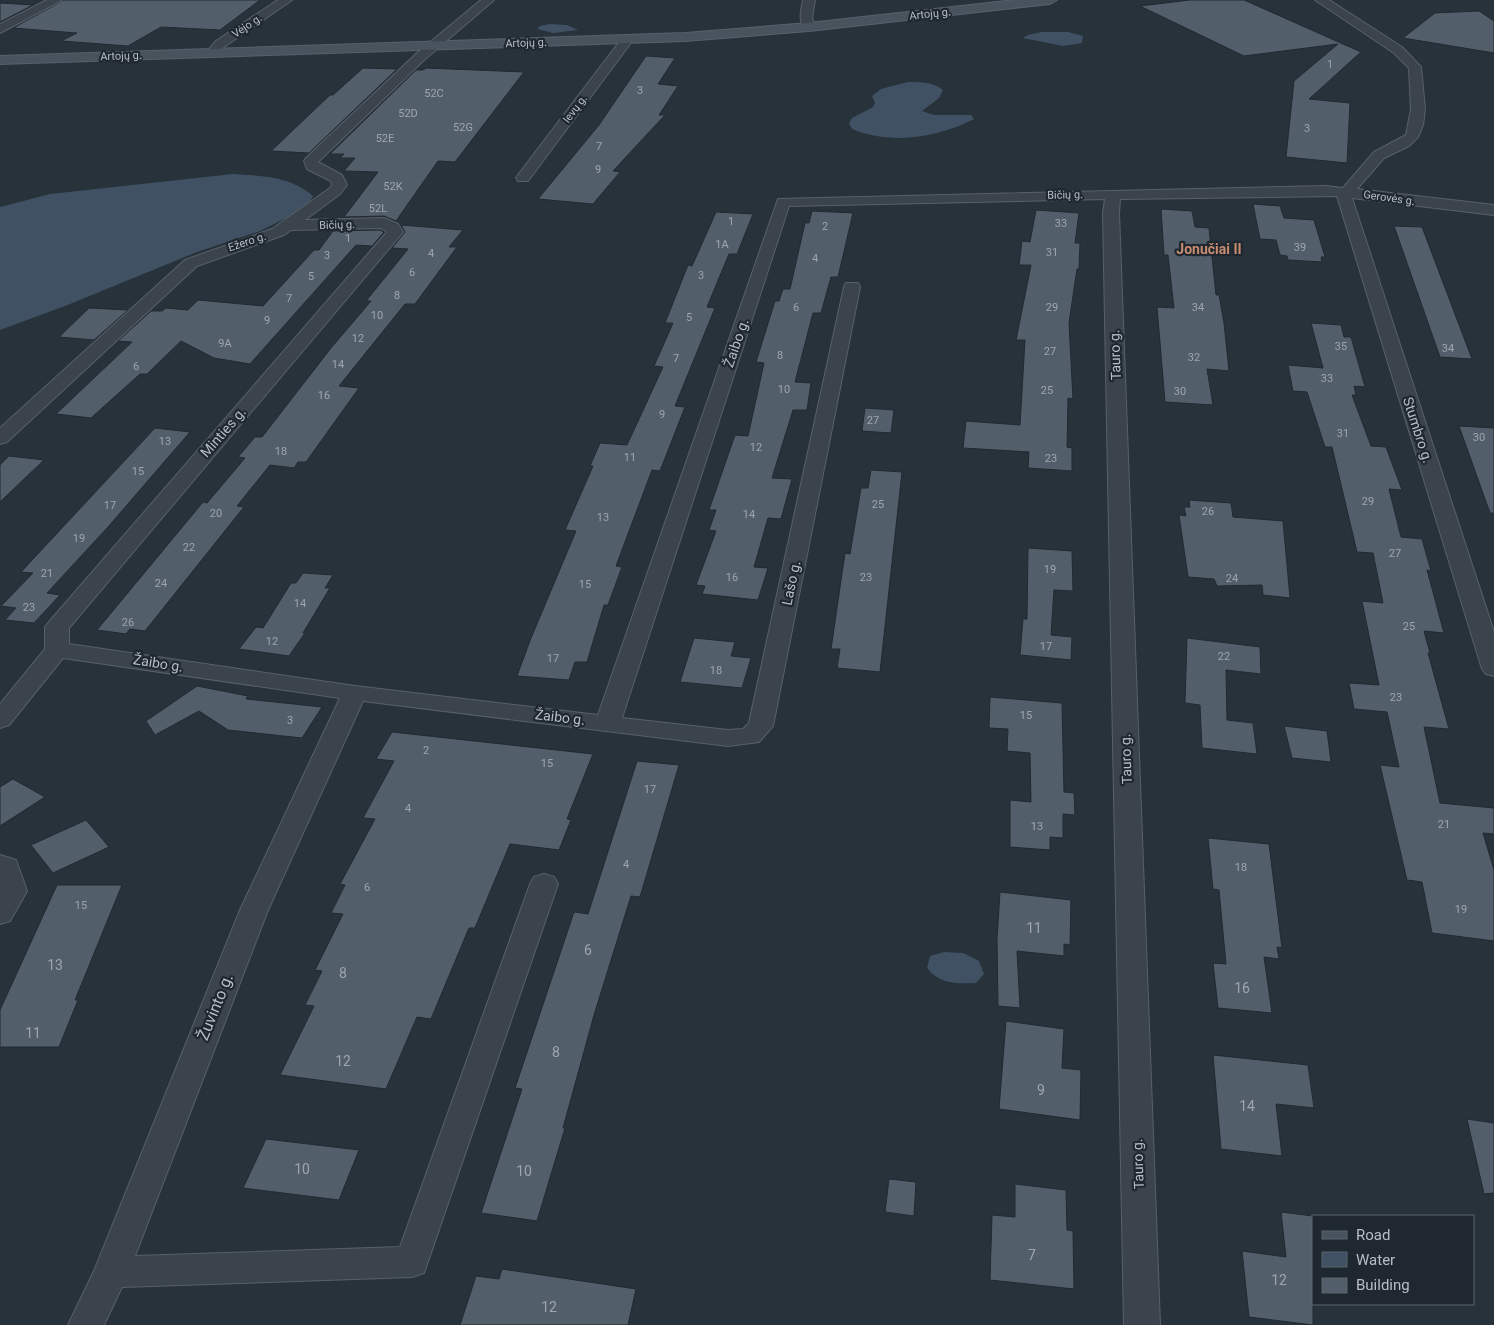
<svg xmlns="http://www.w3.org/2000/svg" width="1494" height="1325" font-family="Roboto,sans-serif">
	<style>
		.water { fill: #3f5162 }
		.building { fill: #525e69; stroke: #212a33 }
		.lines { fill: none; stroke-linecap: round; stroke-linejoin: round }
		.street-casing { stroke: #58616a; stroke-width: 2 }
		.secondary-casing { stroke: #58616a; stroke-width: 2 }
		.street { fill: #3b434c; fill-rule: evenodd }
		.secondary { fill: #49535e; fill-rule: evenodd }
		.labels { text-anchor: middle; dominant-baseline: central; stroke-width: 4.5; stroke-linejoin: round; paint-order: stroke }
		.far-street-label { font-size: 11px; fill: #b6bec7; stroke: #1f2831 }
		.number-label { font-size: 11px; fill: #9da6b0 }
		.far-quarter-label { font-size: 14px; font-weight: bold; fill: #c88d70; stroke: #1f2831 }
		.street-label { font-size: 14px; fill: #b6bec7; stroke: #1f2831 }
		.near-number-label { font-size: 14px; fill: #9da6b0 }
		.near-street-label { font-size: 16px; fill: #b6bec7; stroke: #1f2831 }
	</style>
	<rect width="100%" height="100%" fill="#27323b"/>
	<g class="water">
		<polygon points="550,24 567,25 578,30 553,33 537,29 540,26"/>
		<polygon points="1041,32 1068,32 1083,36 1082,43 1063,46 1023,38 1028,35"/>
		<path d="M 908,82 C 920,82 934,82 943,90 L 939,98 L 922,111 L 934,115 L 971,115 L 974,119 C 937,138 891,145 852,129 L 849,123 L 852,118 L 873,107 L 875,103 L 872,96 L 881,89 Z"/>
		<path d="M 233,174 C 261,176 291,176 313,196 L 311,200 L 298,212 L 260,231 L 197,252 L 65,306 L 0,330 L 0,207 L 50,194 Z"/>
		<path d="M 944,952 L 963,953 L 979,961 L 984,974 L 976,983 C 957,984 939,984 927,968 L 930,956 Z"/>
	</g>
	<g class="building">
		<polygon points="64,0 260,0 220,30 161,27 128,46 61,41 77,33 13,28"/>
		<polygon points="1190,0 1244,0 1361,52 1309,99 1350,103 1347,163 1286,157 1294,81 1338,44 1244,56 1140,6"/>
		<polygon points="0,3 33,5 0,22"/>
		<polygon points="1479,11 1494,21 1494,53 1403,38 1435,13"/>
		<polygon points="646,56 675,58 658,84 678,86 659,115 665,115 613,171 620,172 593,204 538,199 599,125"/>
		<polygon points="363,68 397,69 309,153 271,151 330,95 333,95"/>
		<polygon points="426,68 524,72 455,162 438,161 396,221 384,216 344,217 378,172 344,171 355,158 340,158 344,154 330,154 416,70 423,70"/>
		<polygon points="1253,204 1280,206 1284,218 1314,220 1325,257 1321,257 1322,262 1288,260 1287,256 1280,255 1276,240 1260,239"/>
		<polygon points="1161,209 1192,211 1195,227 1209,228 1216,295 1219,295 1224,323 1229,371 1207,369 1213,405 1165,402 1157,307 1174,308 1168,255 1164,255"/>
		<polygon points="1036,210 1079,213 1075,243 1080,243 1079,269 1077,269 1069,323 1073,399 1068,398 1067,447 1072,448 1072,471 1028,468 1029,452 963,448 966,421 1020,425 1025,340 1016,340 1031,265 1019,265 1022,241 1030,242"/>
		<polygon points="812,211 853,213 838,277 831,277 821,313 813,313 795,382 811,383 807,410 793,410 772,478 792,479 781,519 768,518 754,567 768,568 758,600 702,594 705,586 696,585 716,531 709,530 716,510 709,510 735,435 748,436 764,363 756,362 775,301 779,301 783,289 790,289 805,223 809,223"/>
		<polygon points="716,212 753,214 737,254 729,254 707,307 715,308 675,406 685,407 660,471 652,470 616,566 622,567 608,605 604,605 587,662 575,662 569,680 517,676 531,638 576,531 565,530 593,466 590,466 600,443 627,445 663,367 654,366 673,323 665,323 688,265 692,266"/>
		<polygon points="401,225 463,230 449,247 457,247 415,304 405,304 339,386 359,388 306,462 298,462 294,468 270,465 237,506 244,507 145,631 130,629 126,634 97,630 203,502 207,503 245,458 238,457 255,437 262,437 331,348 371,301 366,301 408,249 392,248 405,232"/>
		<polygon points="1394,226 1422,227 1472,359 1440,357"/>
		<polygon points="380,230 384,232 372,246 356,245 250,364 214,358 181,341 147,374 140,374 91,418 56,414 132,342 118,341 151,311 162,311 166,308 188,310 198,300 263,306 314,250 319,250 333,231"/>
		<polygon points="89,308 128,310 94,340 59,337"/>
		<polygon points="1311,323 1341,325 1344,337 1351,337 1365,387 1354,386 1356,395 1352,395 1371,446 1386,447 1402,490 1389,489 1401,537 1422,539 1431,571 1427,570 1444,633 1424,631 1430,653 1428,653 1449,729 1424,727 1440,803 1494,808 1494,834 1483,833 1494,870 1494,941 1432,933 1422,882 1407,880 1380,765 1399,767 1387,712 1354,709 1349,683 1379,685 1362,601 1383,603 1373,553 1357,552 1332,447 1325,447 1307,392 1293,391 1288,365 1323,368"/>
		<polygon points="865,408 894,410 891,433 862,431"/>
		<polygon points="1459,426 1494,428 1494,513 1490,513"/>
		<polygon points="155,428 190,432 108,527 47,593 60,595 34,623 5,620 16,608 1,606 33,573 21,572"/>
		<polygon points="9,456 44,460 0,502 0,465"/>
		<polygon points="871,470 902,472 880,672 837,668 840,649 831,649 845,553 850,554 861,488 868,488"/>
		<polygon points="1189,500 1231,503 1233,517 1283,521 1290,598 1263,595 1262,585 1217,586 1214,579 1188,577 1179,515 1186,516 1184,507 1190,507"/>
		<polygon points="1028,548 1072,551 1073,591 1054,590 1051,635 1072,637 1071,660 1020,655 1023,619 1027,619"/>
		<polygon points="303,573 333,575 325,588 330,588 303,633 305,633 289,656 239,649 256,627 263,628 291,583 296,583"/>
		<polygon points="694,638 735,642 731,656 751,658 742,688 680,682"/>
		<polygon points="1187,638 1260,647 1261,674 1226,670 1227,720 1253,723 1257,754 1202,748 1200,705 1185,703"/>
		<polygon points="197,686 248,696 246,699 322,707 302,738 228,730 199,711 155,735 146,721"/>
		<polygon points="990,697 1062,703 1064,792 1074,793 1075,815 1063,814 1063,838 1050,837 1050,850 1010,847 1010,800 1031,802 1030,753 1007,751 1008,729 989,728"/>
		<polygon points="1284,726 1327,731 1331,762 1292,758"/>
		<polygon points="392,732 593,754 567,819 571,820 559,850 510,844 475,928 469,928 431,1019 417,1017 386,1089 280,1075 314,1006 305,1005 322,971 315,970 343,914 331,913 345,885 340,884 375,819 363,818 394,761 376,759"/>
		<polygon points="637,761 679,765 640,897 631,896 594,1015 563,1128 565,1128 537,1221 481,1213 522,1089 515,1088 574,912 588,914"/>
		<polygon points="13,779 45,797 0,826 0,787"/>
		<polygon points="86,820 109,847 53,873 31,845"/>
		<polygon points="1208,838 1269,844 1282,948 1277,947 1279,959 1264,957 1272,1013 1218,1008 1213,963 1226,964 1219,890 1213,889"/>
		<polygon points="57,885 122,885 75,1000 78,1000 59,1047 0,1047 0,1010"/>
		<polygon points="1000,892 1071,900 1070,945 1064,944 1064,956 1017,951 1020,1008 998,1006 997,939"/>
		<polygon points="1006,1021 1064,1029 1062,1068 1081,1070 1080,1120 999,1109"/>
		<polygon points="1213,1055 1308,1065 1314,1108 1276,1104 1282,1156 1221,1149"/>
		<polygon points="1467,1119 1494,1123 1494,1193 1484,1194"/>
		<polygon points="266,1139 359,1150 339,1200 243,1188"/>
		<polygon points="889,1179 916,1182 914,1216 885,1212"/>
		<polygon points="1015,1184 1066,1190 1067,1230 1073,1231 1074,1289 990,1280 992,1215 1015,1217"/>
		<polygon points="1281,1212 1313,1216 1313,1325 1249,1317 1242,1251 1286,1257"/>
		<polygon points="502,1269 636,1289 628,1325 460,1325 476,1276 499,1279"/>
	</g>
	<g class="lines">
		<g class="street-casing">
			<g id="street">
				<polygon points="47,0 62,0 0,33 0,24"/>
				<polygon points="278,0 292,0 224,47 215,57 207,57 205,54 216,41"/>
				<polygon points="481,0 494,0 424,60 318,162 342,175 347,185 340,194 305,220 384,218 398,224 403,232 69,628 69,644 355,686 598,715 778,199 1326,186 1343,188 1374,152 1406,135 1411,109 1409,68 1394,53 1315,0 1329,0 1402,47 1421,67 1425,109 1423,125 1418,137 1409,146 1384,158 1357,189 1494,205 1494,215 1352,198 1494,632 1494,676 1486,674 1482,669 1337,196 1120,199 1119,213 1160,1325 1124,1325 1103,213 1105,199 789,206 622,718 728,730 743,729 749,723 844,287 846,283 858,283 860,287 773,726 759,742 728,746 363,701 268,910 135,1256 400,1247 530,884 534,877 544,874 554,877 558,884 424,1273 412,1277 122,1287 104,1325 68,1325 94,1271 240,910 340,698 63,658 9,725 0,728 0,704 45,649 45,627 49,622 387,232 381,228 291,230 284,235 197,266 7,442 0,444 0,428 185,260 272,229 330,188 332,185 331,181 307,169 304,161 306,158 416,54"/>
				<path d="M 803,0 L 815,0 L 812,18 L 815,27 L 813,30 L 805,30 C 798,20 801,11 803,0 Z"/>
				<polygon points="627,36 633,40 528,181 518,181 516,178 518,175 623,37"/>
				<polygon points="0,855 16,860 27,891 10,921 0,924"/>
			</g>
		</g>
		<g class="secondary-casing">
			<polygon id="secondary" points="1015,0 1057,0 1050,4 809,31 685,41 0,64 0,56 685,33 809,23"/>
		</g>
		<use href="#street" class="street"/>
		<use href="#secondary" class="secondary"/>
	</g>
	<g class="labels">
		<g class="far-street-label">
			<text transform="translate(930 14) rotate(-6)">Artojų g.</text>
			<text transform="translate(247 26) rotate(-34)">Vėjo g.</text>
			<text transform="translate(526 43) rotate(-2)">Artojų g.</text>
			<text transform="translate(121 56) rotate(-2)">Artojų g.</text>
			<text transform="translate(575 109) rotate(-53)">Ievų g.</text>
			<text transform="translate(1065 195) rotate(-1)">Bičių g.</text>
			<text transform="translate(1389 198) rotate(8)">Gerovės g.</text>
			<text transform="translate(337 225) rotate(-2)">Bičių g.</text>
			<text transform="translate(247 242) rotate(-18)">Ežero g.</text>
		</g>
		<g class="number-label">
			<text x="1330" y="64">1</text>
			<text x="640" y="90">3</text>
			<text x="434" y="93">52C</text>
			<text x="408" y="113">52D</text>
			<text x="463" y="127">52G</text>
			<text x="1307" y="128">3</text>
			<text x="385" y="138">52E</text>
			<text x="599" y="146">7</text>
			<text x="598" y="169">9</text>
			<text x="393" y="186">52K</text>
			<text x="378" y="208">52L</text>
			<text x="731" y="221">1</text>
			<text x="1061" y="223">33</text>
			<text x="825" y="226">2</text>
			<text x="348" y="238">1</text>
			<text x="722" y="244">1A</text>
			<text x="1300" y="247">39</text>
			<text x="1052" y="252">31</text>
			<text x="431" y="253">4</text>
			<text x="327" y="255">3</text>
			<text x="815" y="258">4</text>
			<text x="412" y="272">6</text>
			<text x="701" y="275">3</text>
			<text x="311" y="276">5</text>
			<text x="397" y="295">8</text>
			<text x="289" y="298">7</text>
			<text x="796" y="307">6</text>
			<text x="1052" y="307">29</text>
			<text x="1198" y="307">34</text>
			<text x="377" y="315">10</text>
			<text x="689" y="317">5</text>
			<text x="267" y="320">9</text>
			<text x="358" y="338">12</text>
			<text x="225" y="343">9A</text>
			<text x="1341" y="346">35</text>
			<text x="1448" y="348">34</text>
			<text x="1050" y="351">27</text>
			<text x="780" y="355">8</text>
			<text x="1194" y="357">32</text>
			<text x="676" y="358">7</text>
			<text x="338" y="364">14</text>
			<text x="136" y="366">6</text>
			<text x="1327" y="378">33</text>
			<text x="784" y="389">10</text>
			<text x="1047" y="390">25</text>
			<text x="1180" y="391">30</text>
			<text x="324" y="395">16</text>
			<text x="662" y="414">9</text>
			<text x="873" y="420">27</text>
			<text x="1343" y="433">31</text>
			<text x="1479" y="437">30</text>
			<text x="165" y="441">13</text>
			<text x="756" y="447">12</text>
			<text x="281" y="451">18</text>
			<text x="630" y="457">11</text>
			<text x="1051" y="458">23</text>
			<text x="138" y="471">15</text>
			<text x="1368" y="501">29</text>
			<text x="878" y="504">25</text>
			<text x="110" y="505">17</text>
			<text x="1208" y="511">26</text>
			<text x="216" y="513">20</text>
			<text x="749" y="514">14</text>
			<text x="603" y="517">13</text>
			<text x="79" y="538">19</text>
			<text x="189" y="547">22</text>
			<text x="1395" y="553">27</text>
			<text x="1050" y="569">19</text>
			<text x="47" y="573">21</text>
			<text x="732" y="577">16</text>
			<text x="866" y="577">23</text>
			<text x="1232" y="578">24</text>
			<text x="161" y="583">24</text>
			<text x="585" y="584">15</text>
			<text x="300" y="603">14</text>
			<text x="29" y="607">23</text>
			<text x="128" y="622">26</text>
			<text x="1409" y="626">25</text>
			<text x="272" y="641">12</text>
			<text x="1046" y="646">17</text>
			<text x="1224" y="656">22</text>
			<text x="553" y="658">17</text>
			<text x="716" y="670">18</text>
			<text x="1396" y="697">23</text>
			<text x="1026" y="715">15</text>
			<text x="290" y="720">3</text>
			<text x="426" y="750">2</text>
			<text x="547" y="763">15</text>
			<text x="650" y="789">17</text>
			<text x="408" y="808">4</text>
			<text x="1444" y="824">21</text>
			<text x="1037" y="826">13</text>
			<text x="626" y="864">4</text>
			<text x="1241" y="867">18</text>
			<text x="367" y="887">6</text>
			<text x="81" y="905">15</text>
			<text x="1461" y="909">19</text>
		</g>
		<g class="far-quarter-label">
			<text x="1209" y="249">Jonučiai II</text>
		</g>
		<g class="street-label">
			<text transform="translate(736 343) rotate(-71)">Žaibo g.</text>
			<text transform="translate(1115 355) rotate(-92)">Tauro g.</text>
			<text transform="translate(1418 430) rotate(72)">Stumbro g.</text>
			<text transform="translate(223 432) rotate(-49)">Minties g.</text>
			<text transform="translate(791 583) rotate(-78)">Lašo g.</text>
			<text transform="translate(158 663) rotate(9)">Žaibo g.</text>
			<text transform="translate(560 717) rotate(7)">Žaibo g.</text>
			<text transform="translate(1126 759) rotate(-92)">Tauro g.</text>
			<text transform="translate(1138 1164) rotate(-92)">Tauro g.</text>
		</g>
		<g class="near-number-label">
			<text x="1034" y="928">11</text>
			<text x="588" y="950">6</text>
			<text x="55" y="965">13</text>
			<text x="343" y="973">8</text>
			<text x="1242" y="988">16</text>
			<text x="33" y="1033">11</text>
			<text x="556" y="1052">8</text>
			<text x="343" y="1061">12</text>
			<text x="1041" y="1090">9</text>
			<text x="1247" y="1106">14</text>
			<text x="302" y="1169">10</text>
			<text x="524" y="1171">10</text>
			<text x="1032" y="1255">7</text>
			<text x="1279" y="1280">12</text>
			<text x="549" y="1307">12</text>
		</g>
		<g class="near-street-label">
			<text transform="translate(215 1007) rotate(-68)">Žuvinto g.</text>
		</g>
	</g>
	<rect x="1312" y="1215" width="162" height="90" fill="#1f2831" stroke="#5b646d"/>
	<rect x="1322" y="1231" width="25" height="8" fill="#49535e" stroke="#5b646d"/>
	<text x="1356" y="1240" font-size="15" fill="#b6bec7">Road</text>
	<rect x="1322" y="1252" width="25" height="15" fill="#3f5162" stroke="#5b646d"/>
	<text x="1356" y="1265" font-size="15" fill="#b6bec7">Water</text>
	<rect x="1322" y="1278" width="25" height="15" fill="#525e69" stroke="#5b646d"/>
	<text x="1356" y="1290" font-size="15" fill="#b6bec7">Building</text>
</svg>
